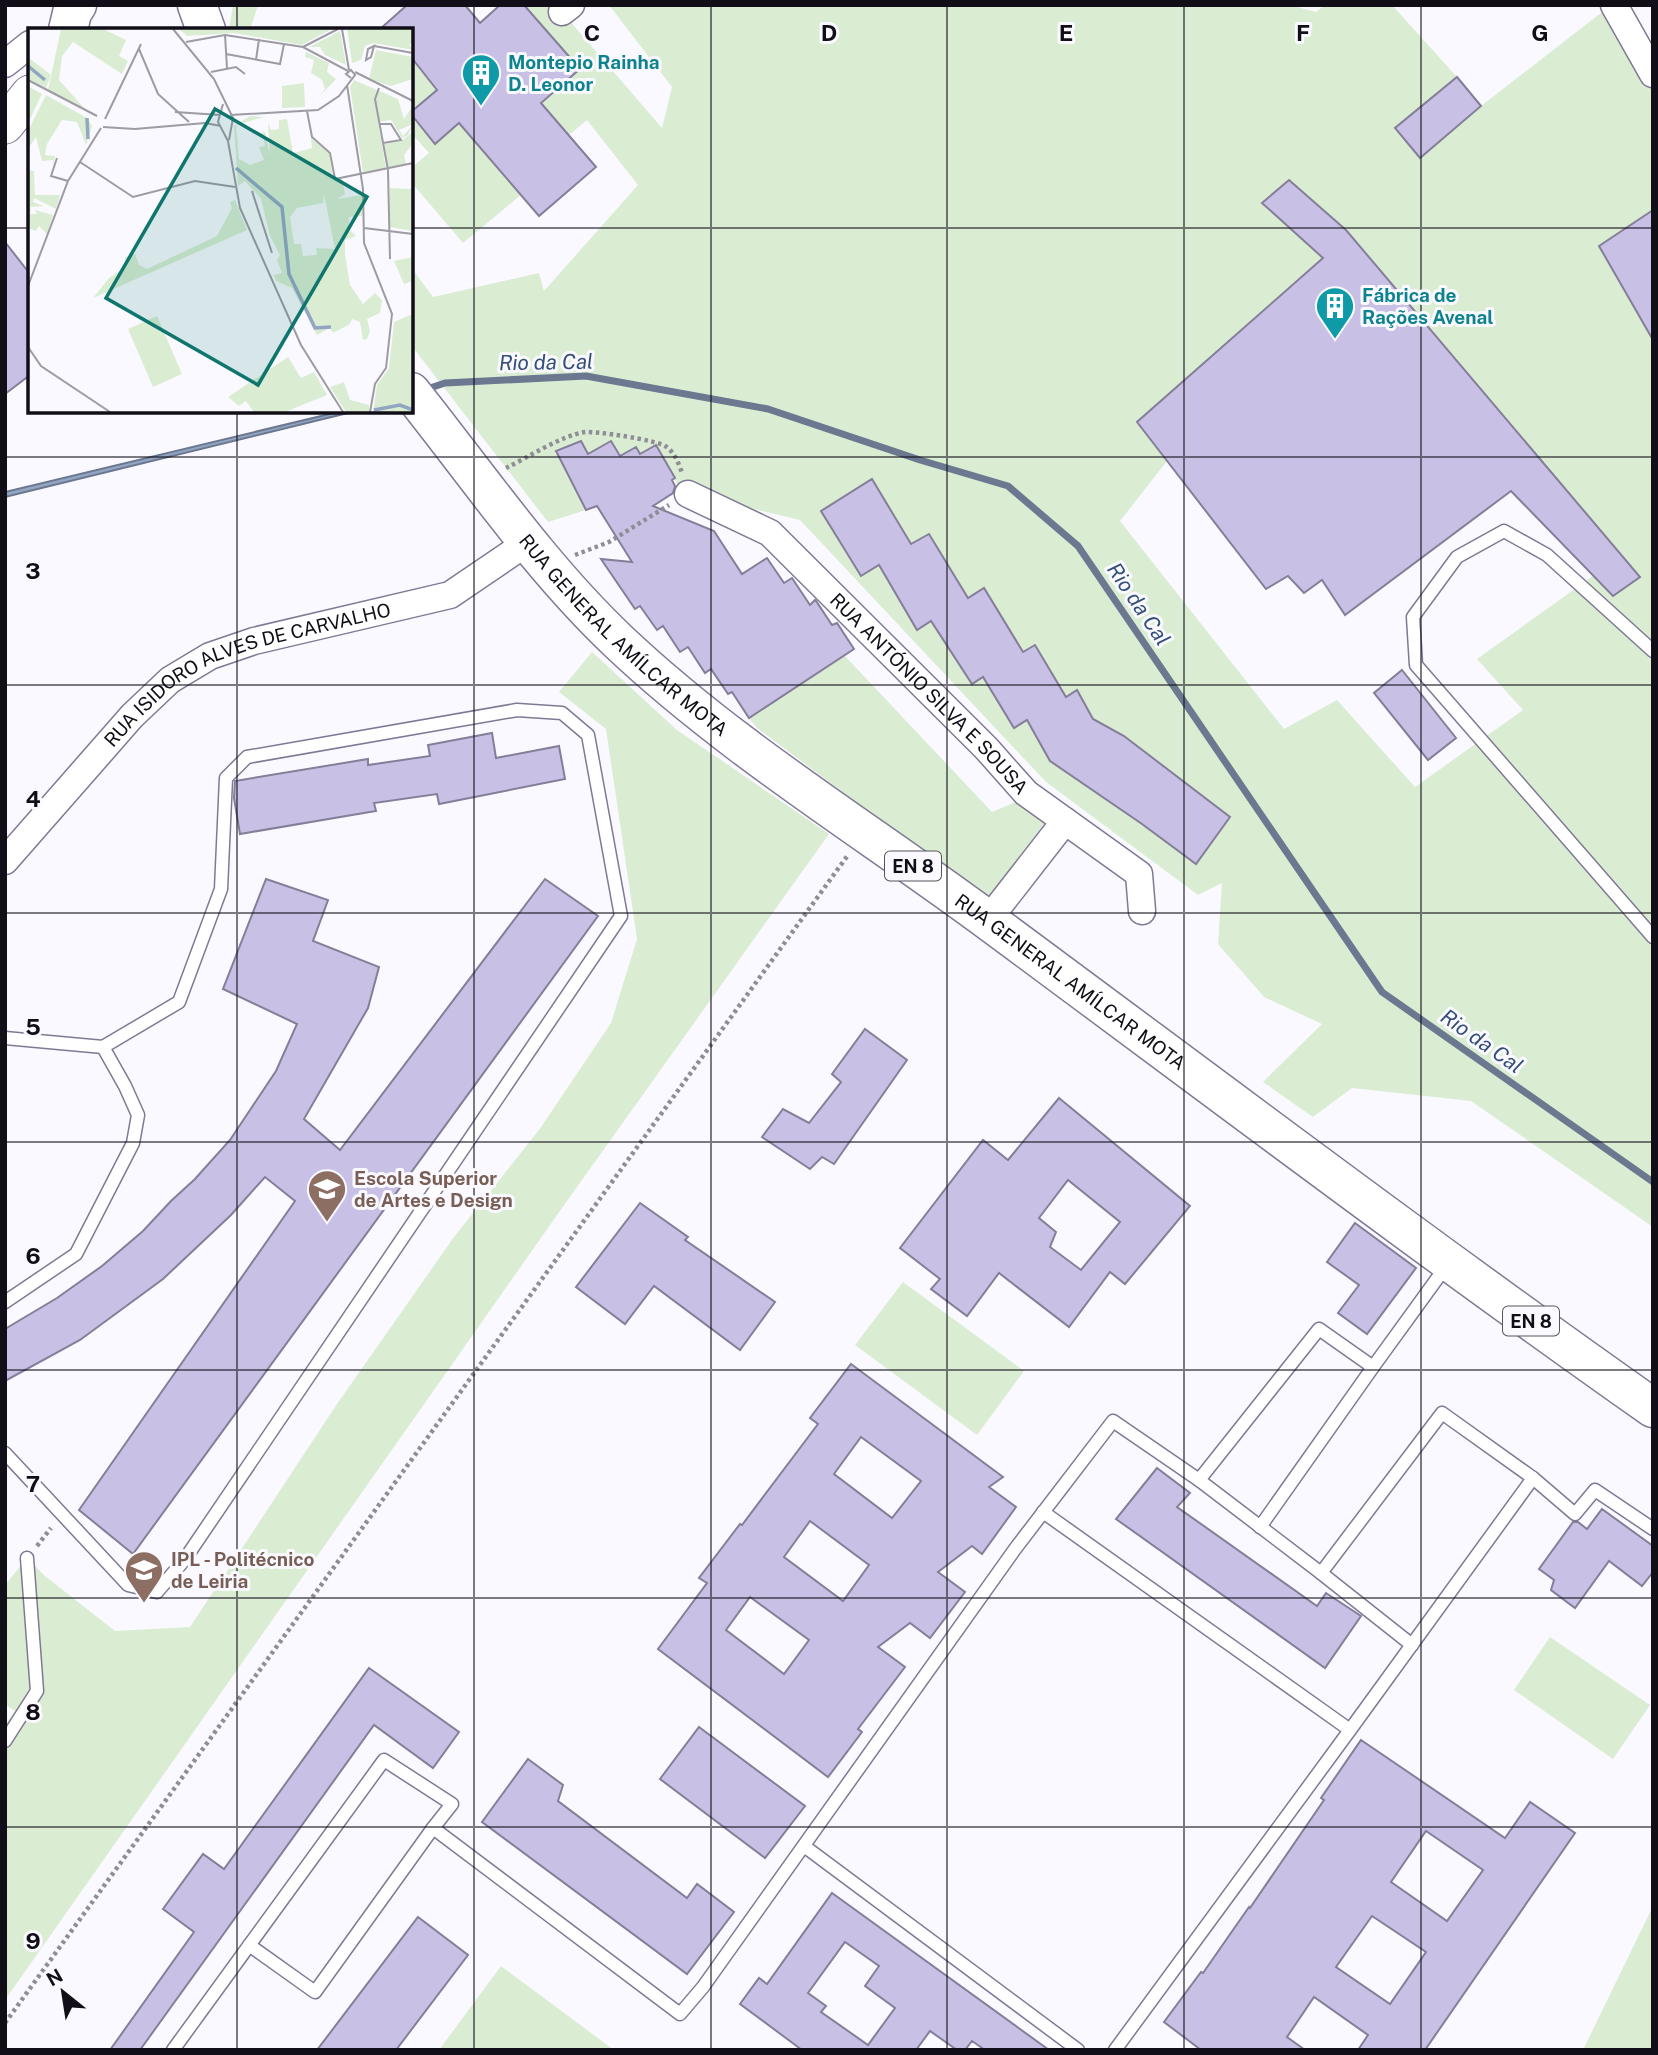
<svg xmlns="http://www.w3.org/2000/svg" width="1658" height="2055" font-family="'Public Sans',sans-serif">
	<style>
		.green { fill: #daedd3; fill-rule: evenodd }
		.water { fill: #92a6c4; stroke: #6b7890; stroke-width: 2 }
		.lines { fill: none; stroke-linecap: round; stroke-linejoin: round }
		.stream { stroke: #6b7890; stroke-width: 7 }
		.building { fill: #c8c1e5; stroke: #847e99; stroke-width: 2; fill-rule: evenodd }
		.lane-casing { stroke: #7f7995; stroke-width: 15 }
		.street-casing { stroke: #7f7995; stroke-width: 29 }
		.secondary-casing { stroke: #7f7995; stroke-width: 39 }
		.primary-casing { stroke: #7f7995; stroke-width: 41 }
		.path { stroke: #8f8d95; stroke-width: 4.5; stroke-dasharray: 3.5 3.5; stroke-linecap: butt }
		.lane { stroke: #fff; stroke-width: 12 }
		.street { stroke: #fff; stroke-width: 26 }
		.secondary { stroke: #fff; stroke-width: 37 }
		.primary { stroke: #fff; stroke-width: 38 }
		.grid { fill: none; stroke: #110e18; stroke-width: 2; stroke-opacity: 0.55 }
		.labels { text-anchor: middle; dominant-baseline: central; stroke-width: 6; stroke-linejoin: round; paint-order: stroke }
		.shield { fill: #faf9ff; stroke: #57545d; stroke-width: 2 }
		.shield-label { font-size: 18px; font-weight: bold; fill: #110e18 }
		.culture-label { font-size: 19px; font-weight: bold; fill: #0d838f; stroke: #faf9ff; text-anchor: start }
		.street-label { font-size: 19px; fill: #110e18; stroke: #faf9ff }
		.education-label { font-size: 19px; font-weight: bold; fill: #785e54; stroke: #faf9ff; text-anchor: start }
		.water-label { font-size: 21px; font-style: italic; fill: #324e79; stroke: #faf9ff }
		.inset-river { fill: none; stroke: #92a6c4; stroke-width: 3.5 }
		.inset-road { fill: none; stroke: #9d9ba3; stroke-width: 2 }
		.view { fill: #0f766e; fill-opacity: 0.15; stroke: #0f766e; stroke-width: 3.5 }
		.inset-edge { fill: none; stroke: #110e18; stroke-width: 3.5 }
		.grid-label { font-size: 23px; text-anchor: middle; font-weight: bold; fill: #110e18; stroke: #faf9ff; stroke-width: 6; stroke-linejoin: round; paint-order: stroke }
	</style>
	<rect width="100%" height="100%" fill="#faf9ff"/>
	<g class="green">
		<polygon points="233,5 258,5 250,30 229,30"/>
		<path d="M 524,5 L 556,5 L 662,128 L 672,87 L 609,5 L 1290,5 L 1316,12 L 1325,5 L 1392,5 L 1457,77 L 1395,128 L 1420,157 L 1481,106 L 1606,9 L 1653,92 L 1653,210 L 1599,247 L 1653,340 L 1653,1227 L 1471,1101 L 1352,1088 L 1313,1117 L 1263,1082 L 1322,1024 L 1264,997 L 1218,944 L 1222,883 L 1198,895 L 1046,782 L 800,520 L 689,494 L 684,496 L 656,445 L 640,454 L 636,447 L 620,456 L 611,441 L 588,454 L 580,441 L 556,451 L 586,510 L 548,522 L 411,345 L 411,267 L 433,297 L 539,273 L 544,291 L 638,185 L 587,120 L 569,135 L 541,103 L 579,69 ZM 1289,181 L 1347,230 L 1639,577 L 1613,596 L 1593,576 L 1477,659 L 1523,710 L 1415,787 L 1337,700 L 1284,729 L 1120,521 L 1167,461 L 1137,422 L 1323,258 L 1262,203 Z"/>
		<polygon points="411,57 437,90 411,112"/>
		<polygon points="411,114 435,144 459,123 521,195 463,243 411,182 411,168 429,153 411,133"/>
		<polygon points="592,652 677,730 829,834 562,1208 5,2000 5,1725 15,1711 5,1704 5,1585 27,1558 45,1576 115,1631 190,1627 337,1404 454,1237 539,1130 611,1023 637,939 606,729 559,692"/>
		<polygon points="844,655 992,812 1023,799 1048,818 986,902 872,814 757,728 749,718"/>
		<polygon points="903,1282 1024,1371 977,1435 855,1345"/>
		<polygon points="1550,1637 1650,1705 1613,1759 1514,1690"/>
		<polygon points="1653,1906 1653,2050 1583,2050"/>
		<polygon points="501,1966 614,2050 439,2050"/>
	</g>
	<polygon class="water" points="342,411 356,411 5,497 5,492"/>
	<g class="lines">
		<polyline class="stream" points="424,390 445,383 586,376 768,409 920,460 1008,486 1078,546 1382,992 1653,1182"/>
	</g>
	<g class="building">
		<polygon points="407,5 465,5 480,23 500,5 524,5 580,69 541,103 596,167 539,216 459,123 435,144 411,114 411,112 437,90 411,57 411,30 379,30"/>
		<polygon points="1457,77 1481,106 1420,158 1395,128"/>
		<polygon points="1289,180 1346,230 1640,577 1613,596 1511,491 1345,615 1322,580 1304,593 1288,576 1266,589 1137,422 1323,258 1262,203"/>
		<polygon points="1653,210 1653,340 1599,246"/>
		<polygon points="5,242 30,274 30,375 5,394"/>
		<polygon points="581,441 588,454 611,441 620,456 636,447 640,454 656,445 675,478 672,480 675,486 673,493 653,506 714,531 742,574 767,558 784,583 792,578 810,605 815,600 816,601 832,625 837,623 854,649 749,718 732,692 728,694 711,669 705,673 688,647 680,652 663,626 657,630 640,606 635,609 601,559 632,562 597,506 586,510 556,451"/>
		<polygon points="872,479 911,544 929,534 968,598 984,588 1023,652 1035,645 1066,697 1077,690 1093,719 1124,736 1230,817 1196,864 1142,824 1050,761 1027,720 1014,728 983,677 972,684 931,621 917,630 879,565 861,576 821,511"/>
		<polygon points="1402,670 1456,738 1428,760 1374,693"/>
		<polygon points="492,733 496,758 559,746 565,779 439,804 437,794 374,803 376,811 240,834 234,798 235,781 368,759 368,765 430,756 428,745"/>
		<polygon points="266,879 328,900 313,941 379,967 368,1008 304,1119 340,1150 545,879 598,916 133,1554 79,1510 295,1201 265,1177 231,1215 163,1279 80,1340 5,1381 5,1329 57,1298 102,1266 143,1231 171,1201 195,1179 230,1140 276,1071 297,1024 223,989"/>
		<polygon points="865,1029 907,1060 834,1164 822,1157 810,1169 762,1137 783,1109 809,1123 841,1082 832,1074"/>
		<path d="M 1059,1098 L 1190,1206 L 1125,1284 L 1110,1272 L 1069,1327 L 999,1273 L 967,1316 L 931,1289 L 940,1279 L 900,1248 L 983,1140 L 1008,1160 ZM 1068,1180 L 1120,1222 L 1081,1270 L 1050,1247 L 1056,1232 L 1039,1218 Z"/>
		<polygon points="640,1203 688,1237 685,1240 775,1302 740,1350 654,1286 625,1324 576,1287"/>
		<polygon points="1355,1223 1416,1268 1367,1334 1338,1313 1359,1285 1327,1262"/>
		<path d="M 851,1364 L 1003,1477 L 989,1487 L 1016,1507 L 982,1554 L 972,1546 L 938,1572 L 965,1592 L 930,1638 L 910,1623 L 878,1647 L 905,1667 L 858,1729 L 862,1732 L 828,1777 L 658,1649 L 707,1583 L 699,1578 L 740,1524 L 742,1525 L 818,1424 L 810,1418 ZM 861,1437 L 921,1481 L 892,1518 L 834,1474 ZM 810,1521 L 869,1565 L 843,1601 L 784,1557 ZM 750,1597 L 809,1640 L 784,1674 L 726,1630 Z"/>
		<polygon points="1157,1468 1190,1493 1177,1507 1317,1606 1326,1593 1361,1616 1325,1668 1116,1519"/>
		<polygon points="1602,1509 1653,1546 1653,1572 1642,1586 1609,1561 1575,1608 1551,1590 1554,1580 1539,1569 1573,1522 1578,1522 1587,1529"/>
		<polygon points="369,1668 459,1732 433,1768 374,1725 140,2050 110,2050 194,1932 163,1909 203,1854 224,1869"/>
		<polygon points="699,1727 805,1806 765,1858 660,1779"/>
		<path d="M 1361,1740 L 1505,1838 L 1530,1802 L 1575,1833 L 1425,2050 L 1358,2050 L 1368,2035 L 1314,1997 L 1287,2037 L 1305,2050 L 1201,2050 L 1164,2022 L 1201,1972 L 1203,1973 L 1249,1907 L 1250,1908 L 1324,1800 L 1321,1798 ZM 1426,1831 L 1483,1870 L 1447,1921 L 1391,1882 ZM 1372,1916 L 1426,1952 L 1390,2004 L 1336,1967 Z"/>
		<polygon points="528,1759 563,1785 558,1801 687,1898 697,1884 734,1912 687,1974 482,1822"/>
		<path d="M 832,1893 L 1049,2050 L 985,2050 L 972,2041 L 965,2050 L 957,2050 L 930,2031 L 916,2050 L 802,2050 L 740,2004 L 759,1978 L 767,1984 ZM 845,1942 L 879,1966 L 865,1986 L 895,2008 L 868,2045 L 821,2012 L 826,2006 L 808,1993 Z"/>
		<polygon points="418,1917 468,1955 396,2050 317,2050"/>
	</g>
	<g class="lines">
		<g class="lane-casing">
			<g id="lane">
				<polyline points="1653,651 1547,555 1504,531 1457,557 1413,617 1416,665 1653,937"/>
				<polyline points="5,1038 103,1047 179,1002 221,889 226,778 247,757 517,710 562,713 588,735 621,916 185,1559 157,1592 128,1585 5,1453"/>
				<polyline points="5,1302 76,1254 133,1143 138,1115 125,1086 103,1047"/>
				<polyline points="1533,1478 1575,1514 1595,1490 1653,1529"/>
				<polyline points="1199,1480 1321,1573 1442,1413 1533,1478 1350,1730"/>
				<polyline points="1043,1512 1350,1730 1115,2050"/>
				<polyline points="1260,1527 1373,1367 1447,1265"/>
				<polyline points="1321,1573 1412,1645"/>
				<polyline points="5,1741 37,1691 27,1558"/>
				<polyline points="433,1828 680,2014 703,1987 1015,1549 1113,1421 1199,1480 1319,1329 1373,1367"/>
				<polyline points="804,1846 1078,2050"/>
				<polyline points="173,2050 384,1760 452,1804 433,1828 315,1992 249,1945"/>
			</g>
		</g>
		<g class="street-casing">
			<g id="street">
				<polyline points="1614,5 1653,74"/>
				<polyline points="562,12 571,5"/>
				<polyline points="5,64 30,44"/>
				<path id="s1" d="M 688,494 L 770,533 L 986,748 L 1026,793 L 1139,874 L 1142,911"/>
				<path id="s2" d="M 5,861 L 132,716 L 170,680 L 210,656 L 254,641 L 450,595 L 528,542"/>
				<polyline points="988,920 1065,821"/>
			</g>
		</g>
		<g class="secondary-casing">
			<polyline id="secondary" points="5,125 30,94"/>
		</g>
		<g class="primary-casing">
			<g id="primary">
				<polyline points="197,5 206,30"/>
				<polyline points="68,30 72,13 77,5"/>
				<path id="s3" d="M 411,392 C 478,476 540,567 618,641 C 731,748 868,831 993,924 C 1212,1086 1430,1251 1653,1408"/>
			</g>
		</g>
		<g class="path">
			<path d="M 506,468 C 529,457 560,436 585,432 C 596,431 656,440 665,446 C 674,451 679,464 682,473"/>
			<polyline points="575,555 609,542 669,505"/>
			<polyline points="37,1546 51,1528"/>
			<polyline points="5,2023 848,855"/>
		</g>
		<use href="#lane" class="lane"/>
		<use href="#street" class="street"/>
		<use href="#secondary" class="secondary"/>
		<use href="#primary" class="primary"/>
	</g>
	<path class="grid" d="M 237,5 L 237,30M 474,5 L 474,2050M 711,5 L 711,2050M 947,5 L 947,2050M 1184,5 L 1184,2050M 1421,5 L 1421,2050M 5,228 L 30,228M 411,228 L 1653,228M 237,411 L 237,2050M 5,457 L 1653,457M 5,685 L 1653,685M 5,913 L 1653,913M 5,1142 L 1653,1142M 5,1370 L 1653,1370M 5,1598 L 1653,1598M 5,1827 L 1653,1827"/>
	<defs>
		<g id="building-pin" transform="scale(2.0125)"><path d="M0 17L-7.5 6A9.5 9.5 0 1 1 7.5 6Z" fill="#0f9aa8" stroke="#faf9ff"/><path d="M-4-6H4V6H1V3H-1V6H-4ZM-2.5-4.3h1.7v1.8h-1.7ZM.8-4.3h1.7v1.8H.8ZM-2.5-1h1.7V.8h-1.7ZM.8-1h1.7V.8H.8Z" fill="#fff"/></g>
		<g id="university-pin" transform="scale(2.0125)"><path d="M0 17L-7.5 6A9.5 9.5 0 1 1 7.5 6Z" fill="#8d6e63" stroke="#faf9ff"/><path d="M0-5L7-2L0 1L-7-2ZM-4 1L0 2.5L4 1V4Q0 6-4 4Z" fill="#fff"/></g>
	</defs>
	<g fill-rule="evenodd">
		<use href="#building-pin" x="481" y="73"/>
		<use href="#building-pin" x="1335" y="306"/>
		<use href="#university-pin" x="327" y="1189"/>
		<use href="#university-pin" x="144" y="1570"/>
	</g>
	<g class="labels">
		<g class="shield">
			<rect x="885" y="851.5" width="56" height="29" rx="5"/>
			<rect x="1503" y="1306.5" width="56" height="29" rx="5"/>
		</g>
		<g class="shield-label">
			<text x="913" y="866">EN 8</text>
			<text x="1531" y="1321">EN 8</text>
		</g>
		<g class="culture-label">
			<text x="508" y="62">Montepio Rainha<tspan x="508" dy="22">D. Leonor</tspan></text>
			<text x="1362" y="295">Fábrica de<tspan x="1362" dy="22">Rações Avenal</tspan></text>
		</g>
		<g class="street-label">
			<text stroke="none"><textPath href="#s3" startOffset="324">RUA GENERAL AMÍLCAR MOTA</textPath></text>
			<text stroke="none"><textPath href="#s2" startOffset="317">RUA ISIDORO ALVES DE CARVALHO</textPath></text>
			<text stroke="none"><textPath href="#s1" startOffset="317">RUA ANTÓNIO SILVA E SOUSA</textPath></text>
			<text stroke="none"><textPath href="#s3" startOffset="891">RUA GENERAL AMÍLCAR MOTA</textPath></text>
		</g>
		<g class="education-label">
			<text x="354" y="1178">Escola Superior<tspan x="354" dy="22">de Artes e Design</tspan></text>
			<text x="171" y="1559">IPL - Politécnico<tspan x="171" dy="22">de Leiria</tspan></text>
		</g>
		<g class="water-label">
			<text transform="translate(546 362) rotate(-1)">Rio da Cal</text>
			<text transform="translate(1139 604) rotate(56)">Rio da Cal</text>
			<text transform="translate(1482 1041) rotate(35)">Rio da Cal</text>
		</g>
	</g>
	<g transform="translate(28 28)">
		<rect width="385" height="385" fill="#faf9ff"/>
		<path d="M 33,1 L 75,1 L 98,12 L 91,28 L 100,33 L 94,46 L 45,14 L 34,28 L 31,52 L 58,82 L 20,62 ZM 151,1 L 304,1 L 274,17 L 206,5 L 159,8 ZM 319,1 L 385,1 L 385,15 L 381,16 L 385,22 L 345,15 L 337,18 L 333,32 L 324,35 ZM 312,3 L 318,37 L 297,27 L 292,19 L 281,19 ZM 348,22 L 385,29 L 385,51 L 363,58 L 341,51 ZM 278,24 L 301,35 L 299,44 L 308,51 L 291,69 L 297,61 L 294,52 L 283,45 L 286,32 L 277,29 ZM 0,29 L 23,47 L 18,60 L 0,51 ZM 326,52 L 370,71 L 376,91 L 385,77 L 385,96 L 371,102 L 375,108 L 385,97 L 380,107 L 374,110 L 363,92 L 350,94 L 358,141 L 335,144 L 322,59 ZM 276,55 L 277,79 L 254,80 L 254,58 ZM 0,58 L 14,66 L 0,95 ZM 18,67 L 59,90 L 64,98 L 58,117 L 49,94 L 34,92 L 19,116 L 17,127 L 27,128 L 25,138 L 25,132 L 14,133 L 8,109 L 0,121 L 0,103 ZM 222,88 L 236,89 L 208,97 L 211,131 L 222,137 L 236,132 L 231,119 L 237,118 L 235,108 L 229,106 L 237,104 L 242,128 L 240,95 L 243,102 L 251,101 L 251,92 L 259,91 L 265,125 L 284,120 L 283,110 L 301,125 L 305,150 L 314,151 L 317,166 L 309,171 L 334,167 L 334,188 L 321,189 L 321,201 L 328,208 L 317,212 L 317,227 L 322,257 L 335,276 L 347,265 L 354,272 L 352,285 L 339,291 L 342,303 L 339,311 L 335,312 L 332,294 L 324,291 L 322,296 L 305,305 L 302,300 L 289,307 L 264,260 L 248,253 L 246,247 L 254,245 L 249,232 L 252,227 L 242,208 L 233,171 L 217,153 L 210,158 L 206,98 ZM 296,166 L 307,221 L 288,220 L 289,227 L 275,228 L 273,216 L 266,216 L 262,189 L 269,180 L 295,175 ZM 385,104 L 385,115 L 376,127 L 378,136 L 360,141 L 356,116 L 373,113 ZM 0,142 L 6,143 L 7,167 L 32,167 L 28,181 L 6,170 L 5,174 L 16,178 L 3,179 L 2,186 L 9,186 L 7,182 L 25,187 L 19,206 L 11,198 L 8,203 L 0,200 ZM 362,160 L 385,161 L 385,203 L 361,199 ZM 207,172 L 219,202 L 65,270 L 81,250 L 98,239 L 97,229 L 107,226 L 111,237 L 119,241 L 189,208 L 204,180 L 202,174 ZM 385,229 L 385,253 L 376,256 L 366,233 ZM 385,286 L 385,384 L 345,384 L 349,357 L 361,340 L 366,294 ZM 129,288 L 154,346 L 125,359 L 100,301 ZM 260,329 L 273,350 L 286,344 L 299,367 L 257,384 L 226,384 L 218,373 L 211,378 L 200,369 ZM 316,354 L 322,372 L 341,377 L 341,384 L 318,384 L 302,359 Z" fill="#daedd3" fill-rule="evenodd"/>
		<path class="inset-river" d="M 0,38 L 17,52M 59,90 L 60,111M 208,140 L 254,179 L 261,246 L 287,300 L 303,299M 346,382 L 372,377 L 385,382"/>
		<path class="inset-road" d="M 145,1 L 186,51 L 205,90 L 201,112M 314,1 L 321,42M 197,7 L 199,40M 158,14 L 197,7 L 256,16 L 275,19 L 320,43M 346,18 L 385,25M 346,18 L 343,29 L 338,32 L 340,21 ZM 275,19 L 310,1M 111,21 L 130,66 L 161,94M 198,26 L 252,36 L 256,16M 228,32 L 231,11M 183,44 L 208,39 L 217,46M 327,44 L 385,73M 0,52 L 69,88M 319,57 L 335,161 L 336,215 L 364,286 L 358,340 L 347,356 L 342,384M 351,60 L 347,71 L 360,142 L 362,231M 195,76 L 190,94 L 200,113 L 212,180 L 273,317 L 315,384M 279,83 L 284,109 L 302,125 L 307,151 L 385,135M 147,84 L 192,87M 202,87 L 290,82 L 311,68 L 327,47 L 323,42 L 318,46 L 323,50M 77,91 L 113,16M 352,96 L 363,96 L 373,112 L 355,115M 75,99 L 107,101 L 177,95 L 193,98M 29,130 L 23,148 L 40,153M 52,134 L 105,169 L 167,153 L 207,159M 224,163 L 244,225M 336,200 L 385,206M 0,258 L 40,153 L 73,100M 0,319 L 13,338 L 82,384"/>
		<path class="view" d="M 187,81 L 339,169 L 230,357 L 78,270 Z"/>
		<rect width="385" height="385" class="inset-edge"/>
	</g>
	<g class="grid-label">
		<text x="592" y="41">C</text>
		<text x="829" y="41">D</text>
		<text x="1066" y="41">E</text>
		<text x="1303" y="41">F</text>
		<text x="1540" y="41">G</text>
		<text x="33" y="579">3</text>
		<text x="33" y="807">4</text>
		<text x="33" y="1035">5</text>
		<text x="33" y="1264">6</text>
		<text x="33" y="1492">7</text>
		<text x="33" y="1720">8</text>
		<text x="33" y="1949">9</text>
	</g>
	<rect width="1658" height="2055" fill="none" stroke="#110e18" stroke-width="14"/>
	<g transform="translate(63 1992) rotate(330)" stroke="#faf9ff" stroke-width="5" paint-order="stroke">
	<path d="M0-5L12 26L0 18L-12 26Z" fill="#110e18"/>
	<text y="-10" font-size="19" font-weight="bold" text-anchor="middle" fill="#110e18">N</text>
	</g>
</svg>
